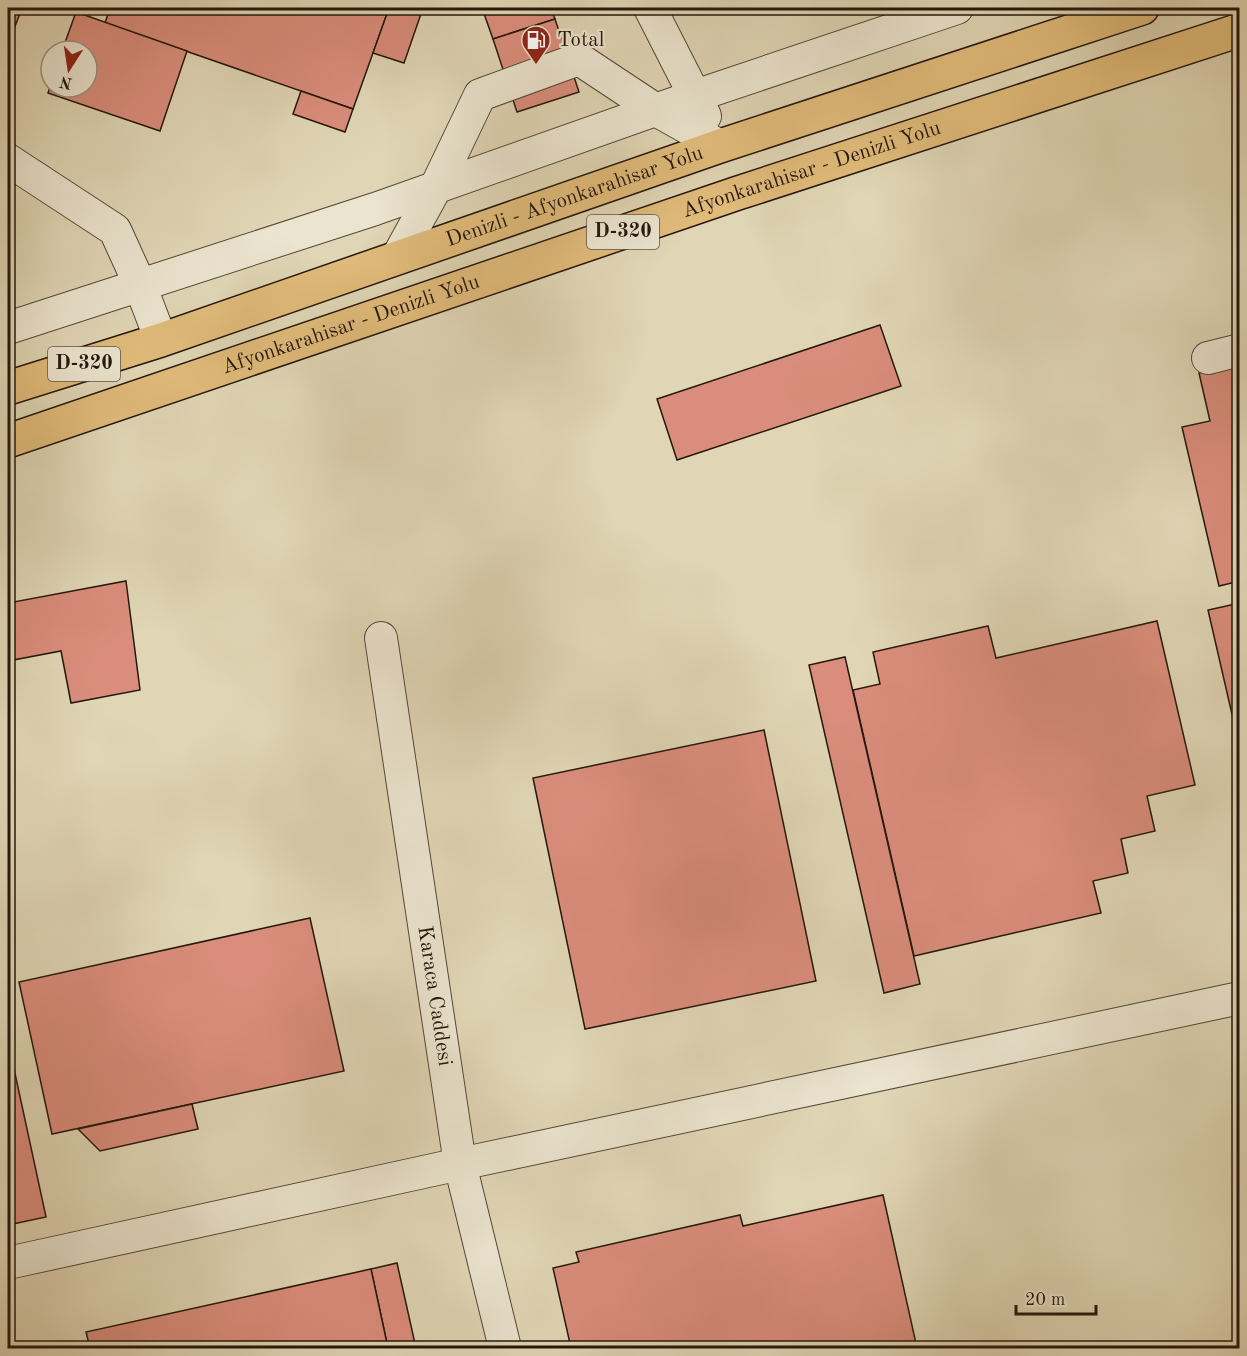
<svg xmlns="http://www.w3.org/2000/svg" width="1247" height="1356" font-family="'Old Standard TT',serif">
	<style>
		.building { fill: #da8d7c; stroke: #24170d; stroke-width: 1.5 }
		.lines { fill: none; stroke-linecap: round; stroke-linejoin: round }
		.minor-casing { stroke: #534737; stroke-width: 34 }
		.highway-casing { stroke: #24170d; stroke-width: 36 }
		.minor { stroke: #ebe4cf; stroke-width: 32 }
		.highway { stroke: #e0bb7a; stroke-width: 33 }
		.labels { text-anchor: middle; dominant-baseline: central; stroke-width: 4.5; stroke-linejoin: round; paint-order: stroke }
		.shield { fill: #ebe4cf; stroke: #605447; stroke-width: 1.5 }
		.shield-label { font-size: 20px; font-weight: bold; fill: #24170d }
		.poi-label { font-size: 21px; fill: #24170d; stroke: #ebe4cf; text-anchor: start }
		.street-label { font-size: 21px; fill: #24170d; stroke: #ebe4cf }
	</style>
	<rect width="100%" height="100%" fill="#e0d6b5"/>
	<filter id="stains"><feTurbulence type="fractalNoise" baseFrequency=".00333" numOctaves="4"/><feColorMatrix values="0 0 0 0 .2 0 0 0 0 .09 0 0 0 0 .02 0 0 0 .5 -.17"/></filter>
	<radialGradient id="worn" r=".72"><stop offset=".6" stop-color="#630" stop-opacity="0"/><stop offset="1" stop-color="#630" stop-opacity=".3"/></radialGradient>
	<g class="building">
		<polygon points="8,8 22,8 8,45"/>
		<polygon points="110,8 389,8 353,109 105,23"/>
		<polygon points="389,8 423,8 404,63 373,53"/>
		<polygon points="482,8 551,8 555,19 493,39"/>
		<polygon points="76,12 187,51 160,131 48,93 51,84 51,87 87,87 87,51 62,51"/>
		<polygon points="555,19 579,92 517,112 493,39"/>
		<polygon points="301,91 353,109 345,132 293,114"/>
		<polygon points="880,325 901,386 677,460 657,399"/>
		<polygon points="1240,363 1240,581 1219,586 1182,427 1210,421 1199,373"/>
		<polygon points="126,581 140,690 71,703 61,651 8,661 8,603"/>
		<polygon points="1240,603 1240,749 1208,610"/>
		<polygon points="1157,621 1195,785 1147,796 1155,831 1121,839 1128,873 1093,881 1101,913 914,956 853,690 880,684 873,652 988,626 996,658"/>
		<polygon points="845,657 920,984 884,993 809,665"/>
		<polygon points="764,730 816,981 585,1029 533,778"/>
		<polygon points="310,918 344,1071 52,1134 19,982"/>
		<polygon points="8,1041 46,1217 8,1225"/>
		<polygon points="192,1104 198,1129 100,1151 78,1129"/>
		<polygon points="883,1195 917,1348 571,1348 553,1268 579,1262 576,1252 740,1215 743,1226"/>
		<polygon points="397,1263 416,1348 388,1348 371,1269"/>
		<polygon points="371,1269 388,1348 90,1348 86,1332"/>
	</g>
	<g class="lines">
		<g class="minor-casing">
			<g id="minor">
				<polyline points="650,8 705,116"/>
				<polyline points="8,160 115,230 140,285 161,340"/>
				<polyline points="397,258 436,187 480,95 579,59 656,110 720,146"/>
				<polyline points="8,328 375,209 695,96 957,8"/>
				<polyline points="1208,358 1240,350"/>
				<path id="s1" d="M 381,638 L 460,1164 L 505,1348"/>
				<polyline points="8,1263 460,1164 1240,998"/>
			</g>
		</g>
		<g class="highway-casing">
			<g id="highway">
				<path id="s2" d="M 8,388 L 161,340 L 720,146 L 1142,8"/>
				<path id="s3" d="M 8,441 L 738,193 L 1240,30"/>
			</g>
		</g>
		<use href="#minor" class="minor"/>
		<use href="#highway" class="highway"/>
	</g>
	<defs>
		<g id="fuel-pin" transform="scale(1.5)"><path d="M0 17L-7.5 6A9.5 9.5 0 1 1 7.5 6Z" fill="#8f2418" stroke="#ebe4cf"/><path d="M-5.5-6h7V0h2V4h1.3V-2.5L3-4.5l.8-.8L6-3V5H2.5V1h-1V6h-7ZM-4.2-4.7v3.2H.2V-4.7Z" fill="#fff"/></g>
	</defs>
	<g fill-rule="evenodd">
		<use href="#fuel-pin" x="536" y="40"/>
	</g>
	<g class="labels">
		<g class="shield">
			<rect x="587" y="215" width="72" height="34" rx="4.5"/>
			<rect x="48" y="347" width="72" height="34" rx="4.5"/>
		</g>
		<g class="shield-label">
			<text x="623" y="232">D-320</text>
			<text x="84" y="364">D-320</text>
		</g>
		<g class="poi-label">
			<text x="557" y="40">Total</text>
		</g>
		<g class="street-label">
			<text stroke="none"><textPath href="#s3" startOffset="848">Afyonkarahisar - Denizli Yolu</textPath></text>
			<text stroke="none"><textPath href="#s2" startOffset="598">Denizli - Afyonkarahisar Yolu</textPath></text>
			<text stroke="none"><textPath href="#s3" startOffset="362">Afyonkarahisar - Denizli Yolu</textPath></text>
			<text stroke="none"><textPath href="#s1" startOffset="362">Karaca Caddesi</textPath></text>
		</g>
	</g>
	<rect width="1247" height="1356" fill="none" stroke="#e0d6b5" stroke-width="30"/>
	<rect x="9" y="9" width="1229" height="1338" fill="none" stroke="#24170d" stroke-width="3"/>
	<rect x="15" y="15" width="1217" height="1326" fill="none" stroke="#24170d" stroke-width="1.5"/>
	<g transform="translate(69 69) rotate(192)"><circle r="28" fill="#ebe4cf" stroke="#9b9281" stroke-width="1.5"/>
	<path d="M0-4.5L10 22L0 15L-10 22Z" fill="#8f2418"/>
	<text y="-9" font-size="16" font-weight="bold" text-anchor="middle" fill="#24170d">N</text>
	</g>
	<path d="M1016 1305v9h80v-9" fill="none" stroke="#24170d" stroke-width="3"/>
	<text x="1025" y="1305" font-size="18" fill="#24170d" stroke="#ebe4cf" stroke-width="4.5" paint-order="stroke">20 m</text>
	<rect width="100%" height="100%" filter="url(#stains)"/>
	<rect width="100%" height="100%" fill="url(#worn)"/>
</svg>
